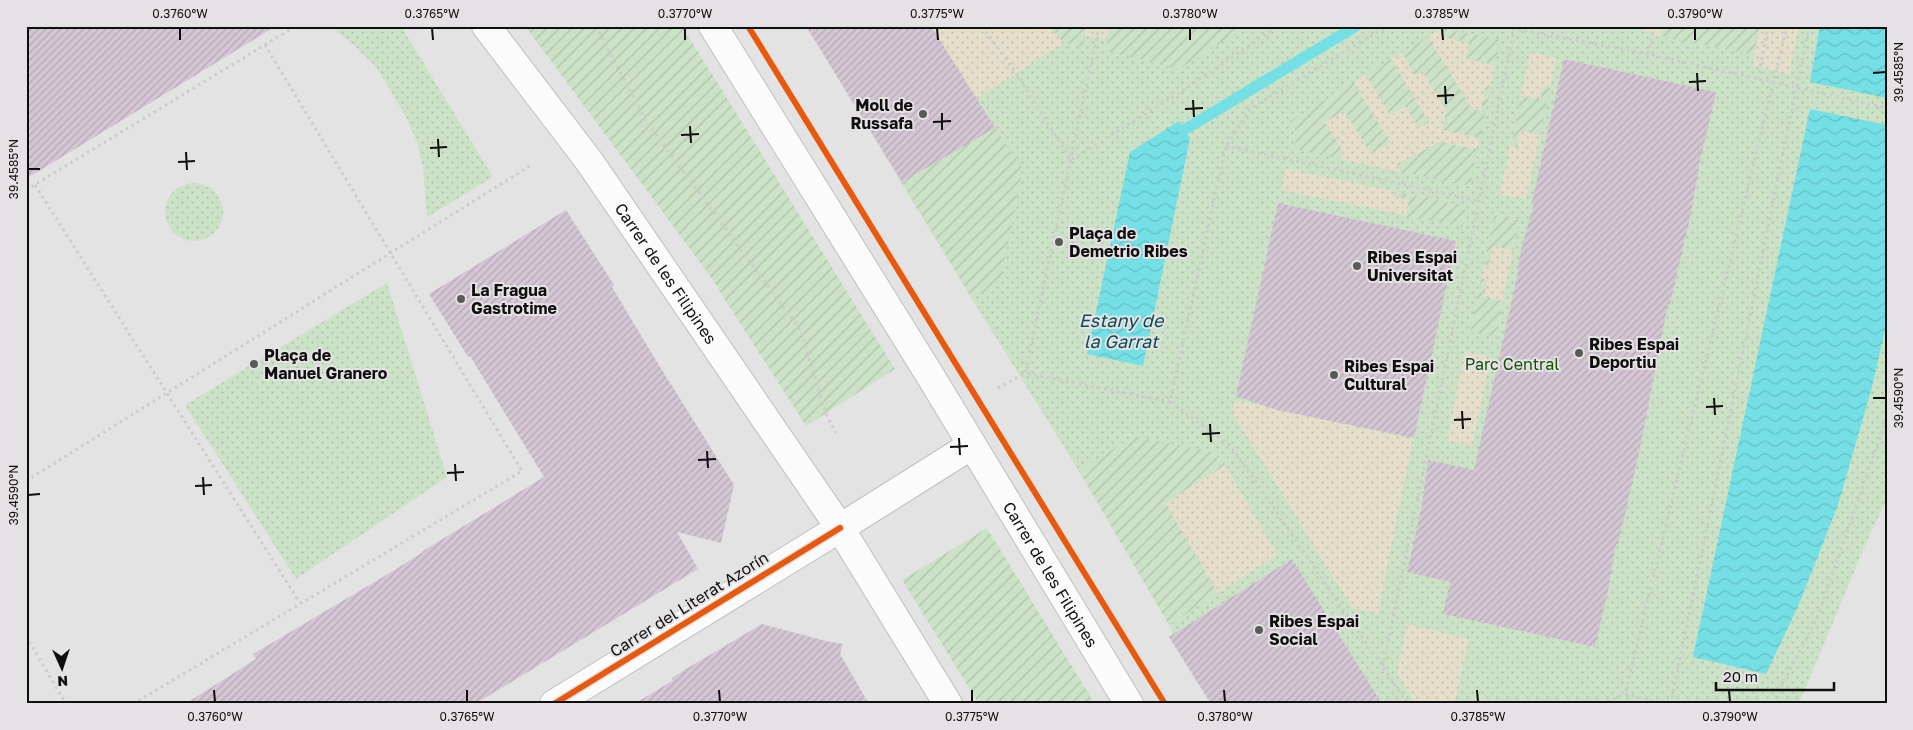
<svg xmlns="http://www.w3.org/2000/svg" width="1913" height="730" font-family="'Golos Text',sans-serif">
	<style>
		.grass { fill: url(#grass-dots) }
		.sand { fill: url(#sand-dots) }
		.garden { fill: url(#garden-furrows) }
		.water { fill: url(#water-waves) }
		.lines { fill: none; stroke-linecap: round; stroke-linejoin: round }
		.stream { stroke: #74e0e6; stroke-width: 11 }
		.building { fill: url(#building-hatch) }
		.street-casing { stroke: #bfbebf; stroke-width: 30 }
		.secondary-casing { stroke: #bfbebf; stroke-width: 30 }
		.path { stroke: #cccbcc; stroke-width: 3; stroke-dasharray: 2.5 4; stroke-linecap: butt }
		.street { stroke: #fbfbfb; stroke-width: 28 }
		.secondary { stroke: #fbfbfb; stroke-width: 28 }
		.cycleway-casing { stroke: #e5e2e5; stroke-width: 9 }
		.cycleway { stroke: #e8590c; stroke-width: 6 }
		.ticks { fill: none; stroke: #100e0f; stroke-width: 2 }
		.poi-dot { fill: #5a595a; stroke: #e5e2e5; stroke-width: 2 }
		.labels { text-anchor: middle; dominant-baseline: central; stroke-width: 4; stroke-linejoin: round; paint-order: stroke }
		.poi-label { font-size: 16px; font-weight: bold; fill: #100e0f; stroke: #e5e2e5; text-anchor: start }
		.street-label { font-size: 16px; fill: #100e0f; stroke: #e5e2e5 }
		.park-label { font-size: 16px; fill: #115100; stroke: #e5e2e5 }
		.water-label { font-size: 18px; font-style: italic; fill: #094d51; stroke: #e5e2e5 }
		.neatline { fill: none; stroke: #100e0f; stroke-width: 2 }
		.ticks-label { font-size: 12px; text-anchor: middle; fill: #100e0f }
	</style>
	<defs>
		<pattern id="grass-dots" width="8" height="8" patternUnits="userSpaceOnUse" patternTransform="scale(1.25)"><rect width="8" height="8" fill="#cce2c7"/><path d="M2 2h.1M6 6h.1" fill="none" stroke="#aec1aa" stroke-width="1.8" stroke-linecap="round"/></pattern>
		<pattern id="sand-dots" width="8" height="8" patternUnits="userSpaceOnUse" patternTransform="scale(1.25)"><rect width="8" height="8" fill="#e4deca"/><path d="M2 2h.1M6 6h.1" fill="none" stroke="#c3bdac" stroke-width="1.8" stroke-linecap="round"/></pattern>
		<pattern id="garden-furrows" width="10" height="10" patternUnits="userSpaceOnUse" patternTransform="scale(1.25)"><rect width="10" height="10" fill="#cce2c7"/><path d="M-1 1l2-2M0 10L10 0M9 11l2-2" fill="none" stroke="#aec1aa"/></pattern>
		<pattern id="water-waves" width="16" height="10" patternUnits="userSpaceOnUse" patternTransform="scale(1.25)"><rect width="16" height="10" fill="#74e0e6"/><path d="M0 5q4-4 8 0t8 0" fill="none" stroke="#63bfc4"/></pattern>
		<pattern id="building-hatch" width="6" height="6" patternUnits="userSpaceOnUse" patternTransform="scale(1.25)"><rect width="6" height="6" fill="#d4c6d4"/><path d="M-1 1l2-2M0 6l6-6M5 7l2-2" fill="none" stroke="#b5a9b5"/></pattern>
	</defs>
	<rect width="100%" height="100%" fill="#e4e3e4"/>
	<g class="grass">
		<polygon points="331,26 401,26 493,177 427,217 423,168 417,142 407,119 377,68 358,49"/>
		<polygon points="806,26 1887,26 1887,499 1866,543 1799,704 1211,704 1169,636 1173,633 1169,625 1079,471 972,299"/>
		<circle cx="194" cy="212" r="29"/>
		<polygon points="387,283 447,477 296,579 185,405"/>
	</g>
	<g class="sand">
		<polygon points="931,26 1049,26 1064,43 976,99"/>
		<polygon points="1086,26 1109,26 1107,39 1085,36"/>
		<polygon points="1645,26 1662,26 1660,36 1644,31"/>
		<polygon points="1760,26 1799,26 1789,74 1752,65"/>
		<polygon points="1439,30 1443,37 1469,43 1466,59 1495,65 1491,86 1486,86 1481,111 1472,109 1428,37"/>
		<polygon points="1530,52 1556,58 1526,200 1500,194"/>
		<polygon points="1402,53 1415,75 1422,71 1447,111 1443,130 1480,138 1477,149 1439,142 1398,164 1401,172 1340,159 1342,150 1325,122 1344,111 1390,142 1354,83 1366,75 1390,115 1405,106 1419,128 1429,122 1391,59"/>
		<polygon points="1286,169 1466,206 1462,227 1282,190"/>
		<polygon points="1494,215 1519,220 1495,337 1470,332"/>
		<polygon points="1465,351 1491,357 1472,446 1447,440"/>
		<polygon points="1235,400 1413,439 1378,613 1352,608 1233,414"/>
		<polygon points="1225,465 1277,555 1218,593 1165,503"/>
		<polygon points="1407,624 1469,639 1454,704 1416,704 1397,674"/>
	</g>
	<g class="garden">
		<polygon points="525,26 682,26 895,369 806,426 710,276"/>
		<polygon points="1049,26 1086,26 1083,47 1064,43"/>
		<polygon points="1109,26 1211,26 1241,30 1179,69 1106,51"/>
		<polygon points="1662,26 1760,26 1754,55 1660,36"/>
		<polygon points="1443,28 1500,40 1495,65 1466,59 1469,43 1443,37 1439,30"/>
		<polygon points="1428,37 1472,109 1481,111 1486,86 1491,86 1480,138 1442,130 1447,111 1422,71 1415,75 1402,53"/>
		<polygon points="1391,59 1429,122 1419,128 1405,106 1390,115 1366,75"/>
		<polygon points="1354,83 1390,142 1371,154 1344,111 1325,122 1342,150 1340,159 1294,149 1297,133 1290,121"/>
		<polygon points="1543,87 1550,88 1540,135 1520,131 1517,147 1511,146 1521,95 1540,99"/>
		<polygon points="995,128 1023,169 1000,282 972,299 902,182"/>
		<polygon points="1440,142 1477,149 1470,186 1401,172 1397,164"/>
		<polygon points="1395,192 1466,206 1462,227 1406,216 1409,200 1393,196"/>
		<polygon points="1494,215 1519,220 1513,250 1493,246 1489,265 1484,264"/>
		<polygon points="1481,278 1487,280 1484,297 1503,301 1495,337 1470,332"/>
		<polygon points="1134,436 1217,453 1225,465 1165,503 1218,593 1169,625 1079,471"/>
		<polygon points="987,528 1095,704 979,704 902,580"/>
	</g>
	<g class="water">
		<polygon points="1820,26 1887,26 1887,98 1810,82"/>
		<polygon points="1810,109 1887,125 1887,322 1872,387 1838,505 1799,604 1766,674 1693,657"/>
		<polygon points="1179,121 1184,130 1190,138 1143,366 1087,354 1130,152"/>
	</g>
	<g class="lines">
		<polyline class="stream" points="1184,130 1356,26"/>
	</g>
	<g class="building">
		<polygon points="26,26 276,26 26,179"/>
		<polygon points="806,26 931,26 995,128 902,182"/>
		<polygon points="1564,59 1716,92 1700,161 1691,213 1670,304 1668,304 1639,453 1618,544 1616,544 1609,586 1595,647 1443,614 1450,582 1407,572 1422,505 1428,460 1474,470 1517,277 1520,254 1534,203 1532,202"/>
		<polygon points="1278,203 1456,241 1414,438 1277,410 1236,396"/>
		<polygon points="566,210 614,285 612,287 657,362 734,485 721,543 677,532 698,569 475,704 185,704 256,659 253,654 393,571 423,552 423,551 544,477 470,356 468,357 429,294"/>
		<polygon points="1292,559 1382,704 1211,704 1169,637"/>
		<polygon points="762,624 826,641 843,644 840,654 869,704 634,704 672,681 672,678 686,669"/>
	</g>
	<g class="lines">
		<g class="street-casing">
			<polyline id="street" points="554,704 840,528"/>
		</g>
		<g class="secondary-casing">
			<g id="secondary">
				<path id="s1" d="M 486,26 L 589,161 L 840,528 L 948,704"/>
				<path id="s2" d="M 713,26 L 931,377 L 1129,704"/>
				<polyline points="840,528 972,445"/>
			</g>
		</g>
		<g class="path">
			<polyline points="596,26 646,121 801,331 826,414 836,433"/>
			<polyline points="982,26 1016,73 1071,160 1179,93 1278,26"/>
			<polyline points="1099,26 1025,373 1170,402 1226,146 1251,108 1387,26"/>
			<polyline points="1499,26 1648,54 1887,108"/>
			<polyline points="1648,54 1654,26"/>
			<polyline points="1758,79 1768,26"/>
			<polyline points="1226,146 1479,201"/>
			<polyline points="35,185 300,603"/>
			<polyline points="26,190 296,26"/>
			<polyline points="998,388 1025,373"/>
			<polyline points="1170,402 1231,446 1408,704"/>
			<polyline points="26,481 533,164"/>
			<polyline points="26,636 66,704"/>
			<polyline points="1383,667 1515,26"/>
			<polyline points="133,704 522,471 265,45"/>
			<polyline points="1601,704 1625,694"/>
			<polyline points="1666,704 1625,694 1787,26"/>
			<polyline points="1671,704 1809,26"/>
			<polyline points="1772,704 1817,618 1887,417"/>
		</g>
		<use href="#street" class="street"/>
		<use href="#secondary" class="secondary"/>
		<g class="cycleway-casing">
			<g id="cycleway">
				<polyline points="748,26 1165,704"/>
				<polyline points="554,704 840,528"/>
			</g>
		</g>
		<use href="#cycleway" class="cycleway"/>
	</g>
	<path class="ticks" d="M 180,28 L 180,40M 432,28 L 433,40M 685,28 L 685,40M 937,28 L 938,40M 1190,28 L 1190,40M 1442,28 L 1443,40M 1695,28 L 1695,40M 1697,73 L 1698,91M 1873,73 L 1886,72M 1689,82 L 1706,81M 1445,86 L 1446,104M 1437,96 L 1454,95M 1193,100 L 1194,117M 1185,109 L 1203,108M 942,113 L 942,130M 933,122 L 951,121M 690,126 L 691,143M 681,135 L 699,134M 438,139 L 439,157M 430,148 L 447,147M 186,152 L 187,170M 178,162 L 195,161M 28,169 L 40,169M 1714,398 L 1715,415M 1873,398 L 1886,398M 1706,407 L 1723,406M 1462,411 L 1463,429M 1454,420 L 1471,419M 1210,424 L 1211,442M 1202,434 L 1220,433M 959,438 L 960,455M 950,447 L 968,446M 707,451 L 708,468M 698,460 L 716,459M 455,464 L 456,481M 447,473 L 464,472M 203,477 L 204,495M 195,486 L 212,485M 28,495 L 40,494M 214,690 L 215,702M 467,690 L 467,702M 719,690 L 720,702M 972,690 L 972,702M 1224,690 L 1225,702M 1477,690 L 1478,702M 1729,690 L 1730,702"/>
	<g class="poi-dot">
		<circle cx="923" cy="114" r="5"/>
		<circle cx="1059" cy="242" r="5"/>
		<circle cx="1357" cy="266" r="5"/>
		<circle cx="461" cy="299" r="5"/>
		<circle cx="1579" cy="353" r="5"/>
		<circle cx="254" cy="364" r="5"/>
		<circle cx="1334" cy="375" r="5"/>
		<circle cx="1259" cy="630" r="5"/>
	</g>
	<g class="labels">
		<g class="poi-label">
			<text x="913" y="105" text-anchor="end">Moll de<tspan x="913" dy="18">Russafa</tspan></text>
			<text x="1069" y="233">Plaça de<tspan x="1069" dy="18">Demetrio Ribes</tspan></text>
			<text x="1367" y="257">Ribes Espai<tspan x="1367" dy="18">Universitat</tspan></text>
			<text x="471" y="290">La Fragua<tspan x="471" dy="18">Gastrotime</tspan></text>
			<text x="1589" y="344">Ribes Espai<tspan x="1589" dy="18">Deportiu</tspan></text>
			<text x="264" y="355">Plaça de<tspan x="264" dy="18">Manuel Granero</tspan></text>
			<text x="1344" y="366">Ribes Espai<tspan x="1344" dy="18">Cultural</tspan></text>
			<text x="1269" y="621">Ribes Espai<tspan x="1269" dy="18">Social</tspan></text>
		</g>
		<g class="street-label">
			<text stroke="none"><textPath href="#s1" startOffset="306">Carrer de les Filipines</textPath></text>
			<text stroke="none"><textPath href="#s2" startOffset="644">Carrer de les Filipines</textPath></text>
			<text transform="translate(689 604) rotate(-32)">Carrer del Literat Azorín</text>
		</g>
		<g class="park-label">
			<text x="1512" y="364">Parc Central</text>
		</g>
		<g class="water-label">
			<text x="1121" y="320">Estany de<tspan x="1121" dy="21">la Garrat</tspan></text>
		</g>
	</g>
	<rect width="1913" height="730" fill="none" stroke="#e5e2e5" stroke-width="55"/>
	<g transform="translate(62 668) rotate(177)" stroke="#e5e2e5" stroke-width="4" paint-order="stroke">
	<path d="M0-4L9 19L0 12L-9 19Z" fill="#100e0f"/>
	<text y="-8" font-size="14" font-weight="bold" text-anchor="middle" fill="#100e0f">N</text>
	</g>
	<path d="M1716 682v8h118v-8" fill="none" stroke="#100e0f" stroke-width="2.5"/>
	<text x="1723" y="682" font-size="15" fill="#100e0f" stroke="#e5e2e5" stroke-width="4" paint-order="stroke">20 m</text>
	<rect x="28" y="28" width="1858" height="674" class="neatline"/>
	<g class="ticks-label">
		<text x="180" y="18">0.3760°W</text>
		<text x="432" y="18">0.3765°W</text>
		<text x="685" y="18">0.3770°W</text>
		<text x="937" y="18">0.3775°W</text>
		<text x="1190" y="18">0.3780°W</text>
		<text x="1442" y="18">0.3785°W</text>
		<text x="1695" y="18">0.3790°W</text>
		<text transform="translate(1899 72) rotate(-90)" y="4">39.4585°N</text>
		<text transform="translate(14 169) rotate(-90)" y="4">39.4585°N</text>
		<text transform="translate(1899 398) rotate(-90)" y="4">39.4590°N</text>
		<text transform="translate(14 495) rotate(-90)" y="4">39.4590°N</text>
		<text x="215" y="721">0.3760°W</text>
		<text x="467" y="721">0.3765°W</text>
		<text x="720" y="721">0.3770°W</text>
		<text x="972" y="721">0.3775°W</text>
		<text x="1225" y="721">0.3780°W</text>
		<text x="1478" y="721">0.3785°W</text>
		<text x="1730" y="721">0.3790°W</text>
	</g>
</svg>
